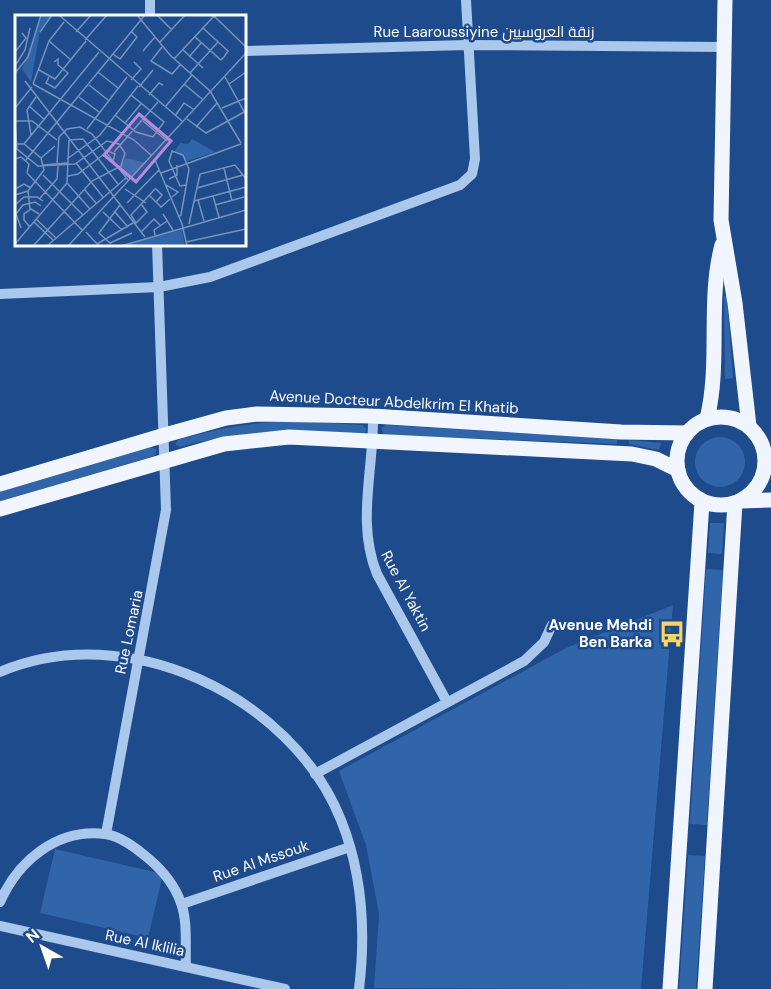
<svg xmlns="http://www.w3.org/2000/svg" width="771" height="989" font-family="'DM Sans',Cairo,sans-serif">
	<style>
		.green { fill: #3165a9 }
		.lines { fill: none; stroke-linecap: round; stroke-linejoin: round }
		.minor { stroke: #aac7ec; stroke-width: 10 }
		.major { stroke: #f0f5ff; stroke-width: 15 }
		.labels { text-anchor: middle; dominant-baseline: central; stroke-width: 5; stroke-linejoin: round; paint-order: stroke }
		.street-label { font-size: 15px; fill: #fff; stroke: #1e4b8c }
		.poi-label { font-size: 15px; font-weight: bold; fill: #fff; stroke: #1e4b8c; text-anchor: end }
		.inset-road { fill: none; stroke: #7893ba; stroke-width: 1.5 }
		.view { fill: #b68bdc; fill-opacity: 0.15; stroke: #b68bdc; stroke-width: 3 }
		.inset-edge { fill: none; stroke: #fff; stroke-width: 3 }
	</style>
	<rect width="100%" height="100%" fill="#1e4b8c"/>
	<g class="green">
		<polygon points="724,296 727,296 733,378 725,379"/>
		<path d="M 299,421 L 362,425 L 367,429 L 364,434 C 300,430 242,429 180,447 L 175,444 L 178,440 C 218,428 257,421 299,421 Z"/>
		<polygon points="386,425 617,439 617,444 384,435 381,428"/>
		<circle cx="720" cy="462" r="25"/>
		<polygon points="629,440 661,443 659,450 629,444"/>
		<polygon points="151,447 157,450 154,456 0,501 0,492"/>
		<polygon points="710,523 724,523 722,554 708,553"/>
		<polygon points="706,569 723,570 707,825 690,824"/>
		<polygon points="673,605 641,989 374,988 379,914 366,845 339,771 566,648"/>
		<polygon points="55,849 163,874 148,938 40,913"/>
		<polygon points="688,855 705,856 696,989 679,989"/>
	</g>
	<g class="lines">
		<g class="minor">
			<polyline points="150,0 150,16"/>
			<polyline points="244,51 467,45 725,47"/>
			<polyline points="0,294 159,287 210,277 460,185 472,174 475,159 466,0"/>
			<path d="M 373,416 C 374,469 356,523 377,574 L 447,702"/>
			<path d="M 0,672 C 125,618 291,695 341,820 C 363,875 366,931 359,989"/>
			<polyline points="315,774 524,661 544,642 552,625"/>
			<polyline points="106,834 166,510 157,244"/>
			<path d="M 0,902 C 18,861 57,828 105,834 C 121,836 137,849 149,859 C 162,870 175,886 181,903 C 188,922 185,947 186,967"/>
			<polyline points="182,904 350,847"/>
			<polyline points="0,926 285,989"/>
		</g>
		<g class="major">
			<polyline points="725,0 721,220 735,303 749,426"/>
			<circle cx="721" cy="461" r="44"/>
			<path d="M 707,419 C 721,362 707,302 722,245"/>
			<polyline points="0,484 165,435 226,418 257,414 373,416 621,432 687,433"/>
			<polyline points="741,501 771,500"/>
			<polyline points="0,509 224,444 289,437 632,454 656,459 678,470"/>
			<polyline points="670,989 702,502"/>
			<polyline points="705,989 735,503"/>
		</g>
	</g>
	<defs>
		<g id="bus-bare" transform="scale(2.07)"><path d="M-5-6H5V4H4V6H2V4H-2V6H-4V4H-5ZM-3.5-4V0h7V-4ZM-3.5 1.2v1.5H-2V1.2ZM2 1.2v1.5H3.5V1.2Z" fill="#fbd469" stroke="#1e4b8c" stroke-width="2.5" paint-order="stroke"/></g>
	</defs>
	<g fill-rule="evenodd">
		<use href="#bus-bare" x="672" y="634"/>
	</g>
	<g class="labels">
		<g class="street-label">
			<text x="484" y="32">Rue Laaroussiyine زنقة العروسيين</text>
			<text transform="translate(394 402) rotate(3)">Avenue Docteur Abdelkrim El Khatib</text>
			<text transform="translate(406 591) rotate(62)">Rue Al Yaktin</text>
			<text transform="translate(129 632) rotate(-78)">Rue Lomaria</text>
			<text transform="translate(261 861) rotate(-19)">Rue Al Mssouk</text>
			<text transform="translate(145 943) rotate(12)">Rue Al Iklilia</text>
		</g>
		<g class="poi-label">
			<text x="652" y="625">Avenue Mehdi<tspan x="652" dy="17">Ben Barka</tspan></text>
		</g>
	</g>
	<g transform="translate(15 15)">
		<rect width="231" height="231" fill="#1e4b8c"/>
		<path d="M 27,0 L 37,0 L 25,15 L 16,67 L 7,54 ZM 177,124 L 200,137 L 172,146 L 160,136 L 165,128 L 173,129 ZM 111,143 L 131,148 L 113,165 L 105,153 ZM 167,215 L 170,231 L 109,231 L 116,227 Z" fill="#3165a9"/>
		<path class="inset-road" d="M 44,0 L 167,106M 122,0 L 155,40 L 195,76 L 226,128M 142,0 L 157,15M 199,1 L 231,32M 25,17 L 37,0M 61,17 L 76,0M 180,22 L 206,45 L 209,42 L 213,36 L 188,13M 70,25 L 92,0M 34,26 L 56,45M 145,27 L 170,0M 147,32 L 136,46 L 157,59 L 166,49M 168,35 L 188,53M 128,36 L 140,22M 0,37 L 11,23 L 7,18M 98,39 L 105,44 L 122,22 L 116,16M 174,42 L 186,28M 159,44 L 200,0M 0,51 L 10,35 L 15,13M 24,55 L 40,64 L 71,26M 83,57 L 103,73M 0,58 L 13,42 L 26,0M 175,58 L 203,27M 34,62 L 31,68 L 40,73 L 53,58 L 43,50 L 43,44 L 39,47M 210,62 L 231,100M 116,65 L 126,54 L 119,47M 10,66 L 130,222M 18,69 L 34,26 L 49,7M 18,69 L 119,125 L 137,141M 169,69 L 187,84M 214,69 L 231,57M 74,70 L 93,85M 124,72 L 138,55M 134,80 L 144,68 L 148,70M 64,82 L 84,97M 14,91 L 30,105M 150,92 L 177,60M 0,93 L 17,72M 207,93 L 231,83M 100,100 L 121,117 L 138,122 L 149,107 L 116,80M 160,101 L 169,88 L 178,94M 172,104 L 191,118 L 231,96M 0,106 L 17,106 L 42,125M 128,106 L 152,126M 0,107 L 2,134 L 23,151 L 60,149 L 92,126 L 104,129 L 110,138 L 106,151 L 77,166 L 18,231M 110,108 L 126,89M 181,112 L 202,88M 72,114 L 112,62M 16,120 L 12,95 L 21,82M 54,125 L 68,124 L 103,169M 0,129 L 9,129 L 26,143 L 29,155 L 13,176 L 0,180M 9,129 L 84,37M 99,137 L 143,87M 26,143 L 40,131M 0,144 L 6,142 L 14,149 L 12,158M 52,144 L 85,120 L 123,71M 140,145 L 167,209 L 172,231M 10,146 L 130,0M 42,148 L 44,122 L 52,114 L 65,112 L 77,119 L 113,165M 61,148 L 88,182M 28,150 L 52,148M 209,153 L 217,186M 12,158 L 67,215M 146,158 L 226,129M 28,160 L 68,200M 53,161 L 63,159 L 93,136 L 100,139 L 98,146M 154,164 L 162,160 L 162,150M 52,168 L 75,194M 151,170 L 163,177 L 157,182M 182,173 L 228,160M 0,174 L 9,169 L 16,173M 69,174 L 81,188M 110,174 L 131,188M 13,176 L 15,194M 134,180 L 146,192 L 155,184M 198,181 L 204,202M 25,183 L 42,164 L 43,151M 183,185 L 189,206M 179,186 L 231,172M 112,188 L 144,155M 126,189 L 132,197 L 121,208 L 116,200 L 140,174 L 141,174 L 147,180 L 141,187M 0,190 L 9,182 L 22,182 L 28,186M 105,190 L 84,218 L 95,228 L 117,218M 200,190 L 229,182M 99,196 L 113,212M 88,197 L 107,215M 148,199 L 158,215M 163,202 L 166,200 L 174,154 L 168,140 L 157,136 L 154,146 L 165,171 L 171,170M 21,204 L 41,223M 19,207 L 38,225M 174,209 L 185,159 L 220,150 L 231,164M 15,212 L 9,205 L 9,199 L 16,194 L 24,199M 6,213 L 1,199 L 8,190 L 20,187 L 26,191M 71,217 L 84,231M 126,217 L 139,204 L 145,210M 140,220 L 139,215 L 152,206M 171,227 L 231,214M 0,229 L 52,168 L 54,125M 82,229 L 118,208M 32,231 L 111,163M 53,231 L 231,38M 106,231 L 231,195"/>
		<path class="view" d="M 124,99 L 156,126 L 121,167 L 89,140 Z"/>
		<rect width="231" height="231" class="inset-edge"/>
	</g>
	<g transform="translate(42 947) rotate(320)" stroke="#1e4b8c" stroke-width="4.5" paint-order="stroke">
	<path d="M0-4.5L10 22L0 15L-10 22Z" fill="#ffffff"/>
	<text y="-9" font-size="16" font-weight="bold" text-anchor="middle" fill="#ffffff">N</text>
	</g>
</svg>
